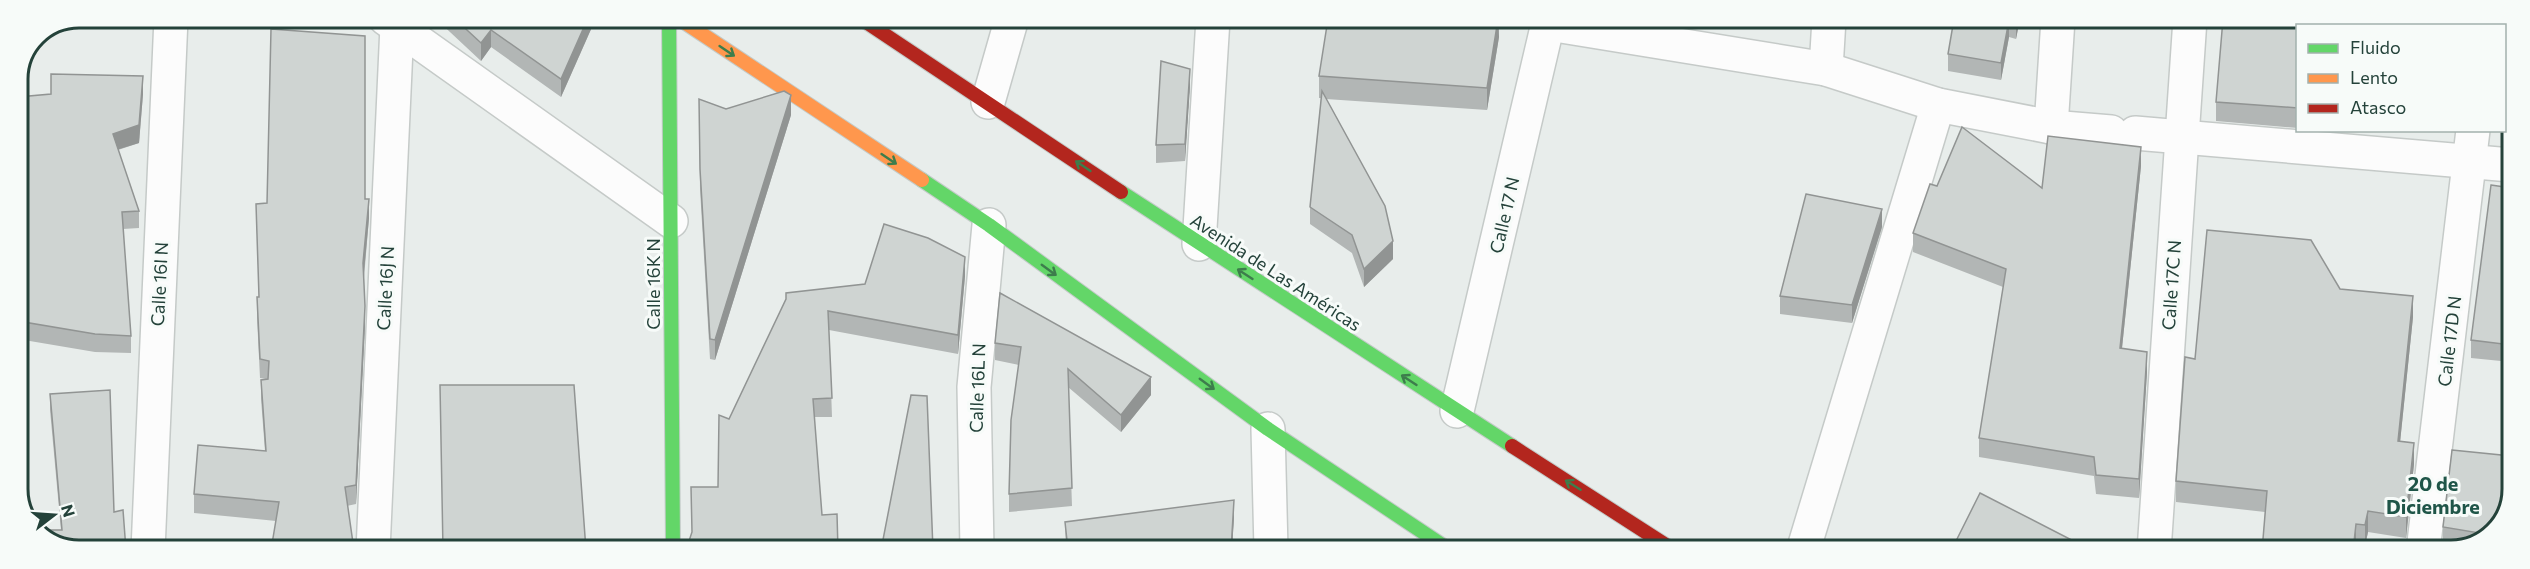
<svg xmlns="http://www.w3.org/2000/svg" width="2530" height="569" font-family="Commissioner,sans-serif">
	<style>
		.lines { fill: none; stroke-linecap: round; stroke-linejoin: round }
		.street-casing { stroke: #c5cac8; stroke-width: 36 }
		.fast-casing { stroke: #c3cbc8; stroke-width: 16 }
		.slow-casing { stroke: #c3cbc8; stroke-width: 16 }
		.jam-casing { stroke: #c3cbc8; stroke-width: 16 }
		.street { stroke: #fcfcfc; stroke-width: 33 }
		.fast { stroke: #63d668; stroke-width: 14 }
		.slow { stroke: #ff974d; stroke-width: 14 }
		.jam { stroke: #b3261e; stroke-width: 14 }
		.wall { fill: #b2b6b5 }
		.shaded-wall { fill: #919493 }
		.building { fill: #cfd4d2; stroke: #919493; stroke-width: 1.5 }
		.oneway { stroke: #3d7d4c }
		.labels { text-anchor: middle; dominant-baseline: central; stroke-width: 6; stroke-linejoin: round; paint-order: stroke }
		.street-label { font-size: 18px; fill: #24423a; stroke: #f7fbf9 }
		.neighbourhood-label { font-size: 20px; font-weight: bold; fill: #1f5548; stroke: #f7fbf9 }
		.rim { fill: none; stroke: #24423a; stroke-width: 3 }
	</style>
	<rect width="100%" height="100%" fill="#e8edeb"/>
	<g class="lines">
		<g class="street-casing">
			<g id="street">
				<polyline points="385,18 671,221"/>
				<polyline points="1549,24 1826,69 1938,105 2051,127 2111,132"/>
				<polyline points="1826,69 1829,19"/>
				<polyline points="988,102 1012,18"/>
				<polyline points="2051,127 2058,19"/>
				<polyline points="2135,133 2511,165"/>
				<polyline points="1199,244 1213,19"/>
				<polyline points="1457,411 1549,19"/>
				<polyline points="1268,429 1271,550"/>
				<polyline points="148,550 171,18"/>
				<polyline points="373,550 397,26"/>
				<polyline points="977,550 974,387 989,225"/>
				<polyline points="1803,551 1938,105"/>
				<polyline points="2154,551 2190,19"/>
				<polyline points="2423,551 2473,130"/>
			</g>
		</g>
		<g class="fast-casing">
			<g id="fast">
				<polyline points="669,18 673,550"/>
				<polyline points="922,180 989,225 1268,429 1451,551"/>
				<polyline points="1121,192 1512,446"/>
			</g>
		</g>
		<g class="slow-casing">
			<polyline id="slow" points="678,18 922,180"/>
		</g>
		<g class="jam-casing">
			<g id="jam">
				<polyline points="860,18 1121,192"/>
				<polyline points="1512,446 1675,551"/>
			</g>
		</g>
		<use href="#street" class="street"/>
		<use href="#fast" class="fast"/>
		<use href="#slow" class="slow"/>
		<use href="#jam" class="jam"/>
	</g>
	<g class="wall">
		<polygon points="435,18 592,18 592,27 561,97 491,47 481,61"/>
		<polygon points="1499,19 1499,37 1487,110 1326,99 1393,259 1364,287 1352,253 1310,224 1310,207 1321,98 1319,98 1319,76"/>
		<polygon points="1954,19 2020,19 2016,39 2009,37 2001,80 1948,71 1948,54"/>
		<polygon points="2298,26 2298,128 2216,121 2216,102"/>
		<polygon points="1190,86 1185,161 1156,163 1156,145"/>
		<polygon points="143,94 139,143 118,150 139,211 139,228 123,229 131,336 131,353 95,352 18,339 18,97"/>
		<polygon points="699,99 726,109 791,115 715,360 710,359 700,189"/>
		<polygon points="2141,166 2122,348 2147,372 2139,498 2096,494 2094,476 1979,457 1979,438 2003,287 1913,252 1913,233 1937,186 2042,188"/>
		<polygon points="2511,188 2511,362 2471,358 2471,340"/>
		<polygon points="365,199 369,218 364,278 365,325 356,504 276,521 194,513 194,494 265,451 261,399 261,380 266,379 260,378 257,317 257,297 259,297 256,204"/>
		<polygon points="1882,227 1852,323 1780,314 1780,296"/>
		<polygon points="965,276 958,354 829,330 832,417 814,417 689,541 718,487 729,419 786,299"/>
		<polygon points="2340,289 2413,317 2400,442 2414,464 2406,538 2368,532 2365,546 2356,545 2355,551 2262,551 2265,512 2176,502 2176,481 2195,359"/>
		<polygon points="1000,293 1151,395 1121,432 1068,387 1072,506 1009,512 1009,494 1019,365 995,360 995,343"/>
		<polygon points="50,394 114,512 61,530 50,410"/>
		<polygon points="2511,501 2491,536 2460,547 2443,544 2443,527"/>
		<polygon points="1234,517 1232,550 1066,550 1065,522"/>
	</g>
	<g class="shaded-wall">
		<polygon points="588,18 592,18 592,27 561,97 561,79"/>
		<polygon points="1498,19 1499,37 1487,110 1487,88"/>
		<polygon points="2017,19 2020,19 2016,39 2016,21"/>
		<polygon points="2009,20 2009,37 2001,80 2001,63"/>
		<polygon points="491,30 491,47 481,61 481,43"/>
		<polygon points="1190,69 1190,86 1185,161 1185,144"/>
		<polygon points="143,76 143,94 139,143 113,151 113,134"/>
		<polygon points="791,95 791,115 715,360 715,340"/>
		<polygon points="2141,147 2141,166 2120,367 2120,348"/>
		<polygon points="369,199 369,218 363,283 363,263"/>
		<polygon points="1882,209 1882,227 1852,323 1852,305"/>
		<polygon points="1393,241 1393,259 1364,287 1364,269"/>
		<polygon points="965,257 965,276 958,354 958,335"/>
		<polygon points="2413,296 2413,317 2398,462 2398,441"/>
		<polygon points="365,306 365,325 356,504 356,485"/>
		<polygon points="2147,352 2147,372 2139,498 2139,479"/>
		<polygon points="1151,377 1151,395 1121,432 1121,415"/>
		<polygon points="2414,443 2414,464 2406,538 2406,517"/>
		<polygon points="1234,500 1234,517 1232,550 1231,550"/>
		<polygon points="2368,511 2368,532 2365,546 2365,525"/>
		<polygon points="2356,524 2356,545 2355,551 2353,551"/>
	</g>
	<g class="building">
		<polygon points="454,18 588,18 561,79 491,30 481,43"/>
		<polygon points="1328,19 1498,19 1487,88 1319,76"/>
		<polygon points="1954,19 2017,19 2016,21 2009,20 2001,63 1948,54"/>
		<polygon points="2223,19 2439,19 2438,26 2298,26 2298,108 2216,102"/>
		<polygon points="271,29 365,36 365,199 369,199 363,263 365,306 356,485 345,487 354,550 271,550 279,502 194,494 198,445 266,451 261,380 268,379 269,361 260,359 257,297 259,297 256,204 267,203"/>
		<polygon points="1161,61 1190,69 1185,144 1156,145"/>
		<polygon points="51,74 143,76 139,125 113,134 139,211 122,212 131,336 95,334 18,321 18,97 51,94"/>
		<polygon points="784,91 791,95 715,340 710,339 700,169 699,99 726,109"/>
		<polygon points="1322,91 1385,206 1393,241 1364,269 1352,235 1310,207"/>
		<polygon points="1962,127 2042,188 2048,136 2141,147 2120,348 2147,352 2139,479 2096,475 2094,457 1979,438 2006,269 1913,233 1930,184 1937,186"/>
		<polygon points="2491,185 2511,188 2511,345 2471,340"/>
		<polygon points="1806,194 1882,209 1852,305 1780,296"/>
		<polygon points="884,224 928,238 965,257 958,335 828,311 832,398 813,399 822,515 837,514 838,550 679,550 679,549 689,541 692,532 691,487 718,487 719,415 729,419 786,299 786,293 865,284"/>
		<polygon points="2207,230 2311,240 2340,289 2413,296 2398,441 2414,443 2406,517 2368,511 2365,525 2356,524 2353,551 2262,551 2267,491 2176,481 2185,357 2195,359"/>
		<polygon points="1000,293 1151,377 1121,415 1068,369 1072,488 1009,494 1011,420 1021,347 995,343"/>
		<polygon points="440,385 574,385 586,550 443,550"/>
		<polygon points="110,390 114,512 123,510 126,550 68,550 36,533 34,530 62,530 50,394"/>
		<polygon points="911,395 927,396 933,550 881,550"/>
		<polygon points="2452,450 2511,456 2511,501 2491,535 2443,527"/>
		<polygon points="1980,493 2093,551 1951,551"/>
		<polygon points="1234,500 1231,550 1190,550 1189,545 1068,550 1065,522"/>
	</g>
	<defs><path id="oneway-shaft" d="M-6 0H5M1.5-3L5.5 0L1.5 3" fill="none" stroke-width="1.6" stroke-linecap="round" stroke-linejoin="round" transform="scale(1.5)"/></defs>
	<g class="oneway">
		<use href="#oneway-shaft" transform="translate(727 51) rotate(34)"/>
		<use href="#oneway-shaft" transform="translate(889 159) rotate(34)"/>
		<use href="#oneway-shaft" transform="translate(1083 166) rotate(-146)"/>
		<use href="#oneway-shaft" transform="translate(1049 270) rotate(36)"/>
		<use href="#oneway-shaft" transform="translate(1245 274) rotate(-147)"/>
		<use href="#oneway-shaft" transform="translate(1409 380) rotate(-147)"/>
		<use href="#oneway-shaft" transform="translate(1207 384) rotate(36)"/>
		<use href="#oneway-shaft" transform="translate(1573 485) rotate(-148)"/>
	</g>
	<g class="labels">
		<g class="street-label">
			<text transform="translate(1504 215) rotate(-77)">Calle 17 N</text>
			<text transform="translate(1276 272) rotate(33)">Avenida de Las Américas</text>
			<text transform="translate(159 284) rotate(-87)">Calle 16I N</text>
			<text transform="translate(653 284) rotate(-90)">Calle 16K N</text>
			<text transform="translate(2171 285) rotate(-86)">Calle 17C N</text>
			<text transform="translate(385 288) rotate(-87)">Calle 16J N</text>
			<text transform="translate(2449 341) rotate(-83)">Calle 17D N</text>
			<text transform="translate(977 388) rotate(-88)">Calle 16L N</text>
		</g>
		<g class="neighbourhood-label">
			<text x="2433" y="483">20 de<tspan x="2433" dy="23">Diciembre</tspan></text>
		</g>
	</g>
	<path d="M0 0H2530V569H0ZM79 28H2451A51 51 0 0 1 2502 79V489A51 51 0 0 1 2451 540H79A51 51 0 0 1 28 489V79A51 51 0 0 1 79 28Z" fill="#f7fbf9" fill-rule="evenodd"/>
	<path class="rim" d="M79 28H2451A51 51 0 0 1 2502 79V489A51 51 0 0 1 2451 540H79A51 51 0 0 1 28 489V79A51 51 0 0 1 79 28Z"/>
	<rect x="2296" y="24" width="210" height="108" fill="#f7fbf9" stroke="#a3b1ad" stroke-width="1.5"/>
	<rect x="2308" y="44" width="30" height="9" fill="#63d668" stroke="#a3b1ad" stroke-width="1.5"/>
	<text x="2350" y="54" font-size="18" fill="#24423a">Fluido</text>
	<rect x="2308" y="74" width="30" height="9" fill="#ff974d" stroke="#a3b1ad" stroke-width="1.5"/>
	<text x="2350" y="84" font-size="18" fill="#24423a">Lento</text>
	<rect x="2308" y="104" width="30" height="9" fill="#b3261e" stroke="#a3b1ad" stroke-width="1.5"/>
	<text x="2350" y="114" font-size="18" fill="#24423a">Atasco</text>
	<g transform="translate(54 515) rotate(73)" stroke="#f7fbf9" stroke-width="4.5" paint-order="stroke">
	<path d="M0-4.5L10 22L0 15L-10 22Z" fill="#24423a"/>
	<text y="-9" font-size="16" font-weight="bold" text-anchor="middle" fill="#24423a">N</text>
	</g>
</svg>
